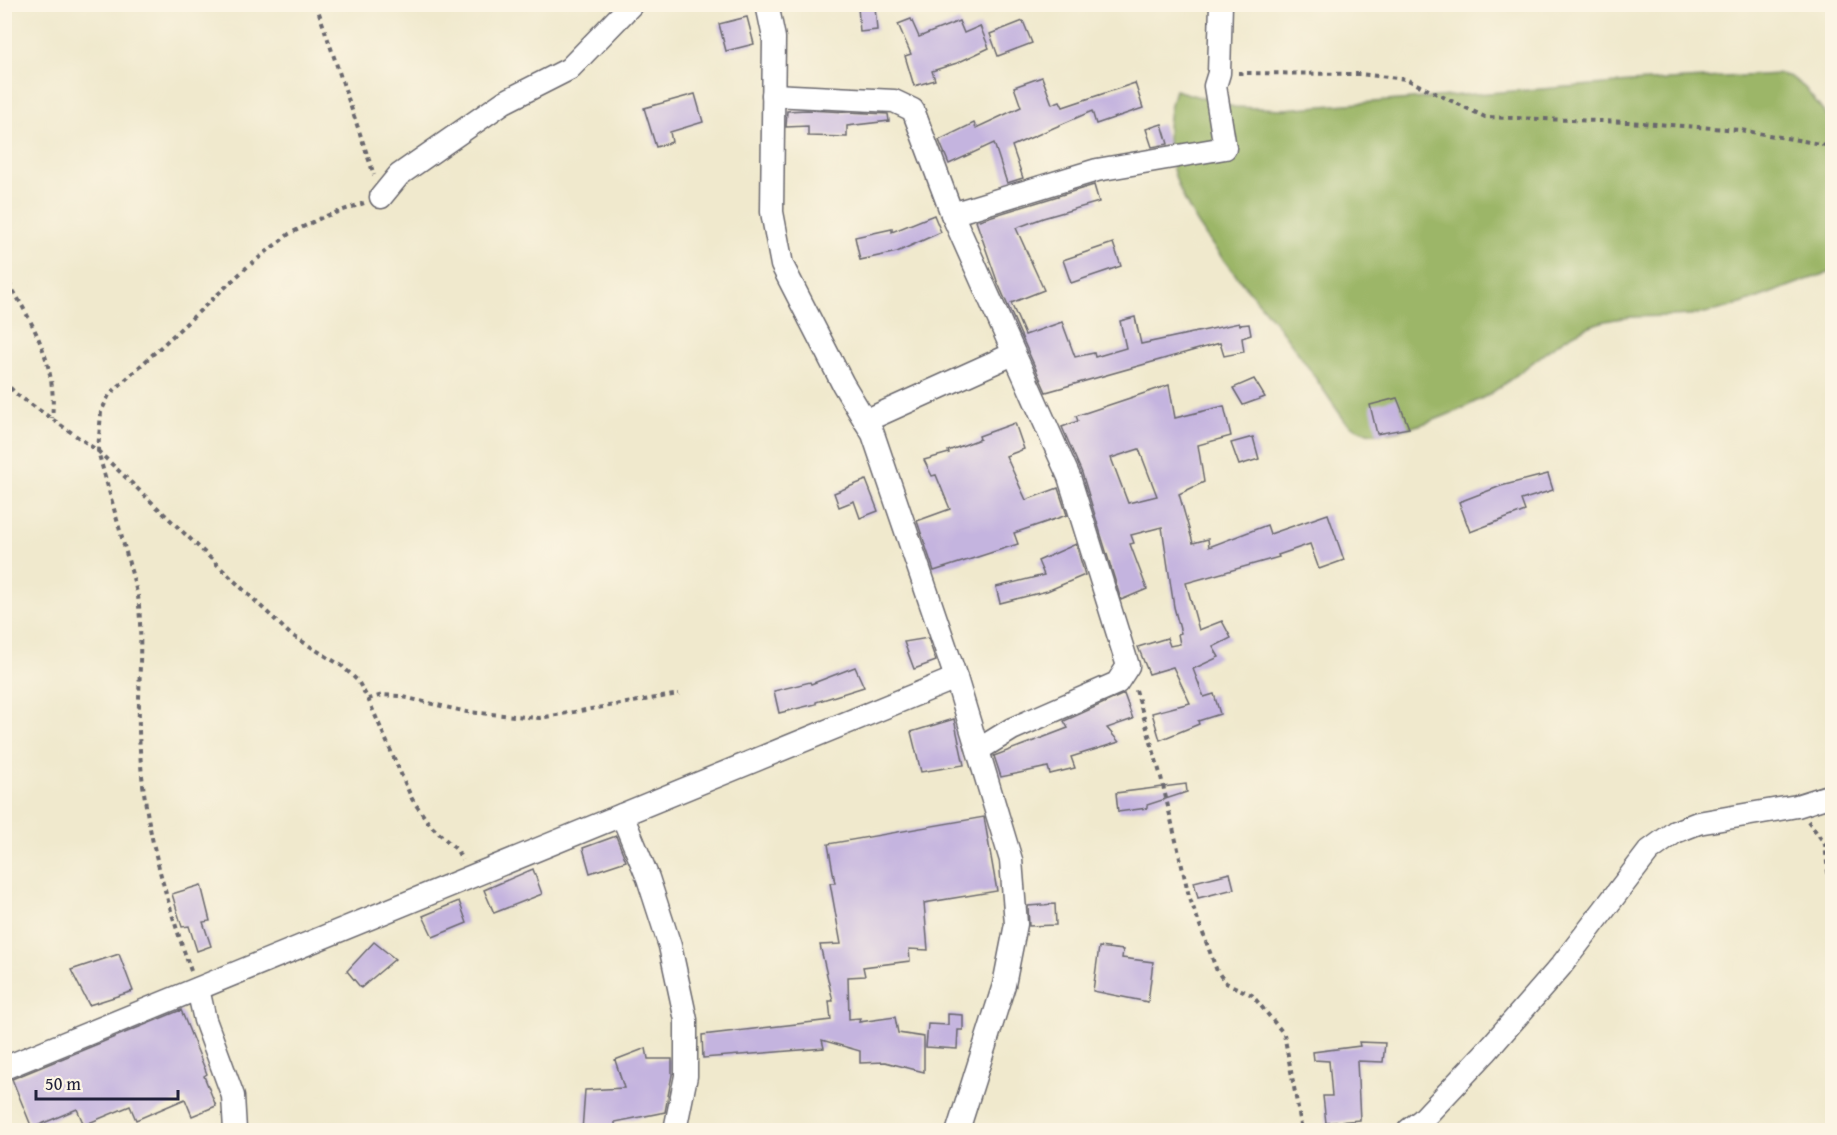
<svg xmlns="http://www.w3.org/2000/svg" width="1837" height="1135" font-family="'Gentium Book Plus',serif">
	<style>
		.forest { fill: #9cb668; stroke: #5f6c52; stroke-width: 1.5 }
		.building { fill: #c4b4df; fill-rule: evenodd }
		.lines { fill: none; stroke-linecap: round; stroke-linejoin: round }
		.minor-casing { stroke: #6a686e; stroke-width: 25 }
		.path { stroke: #6a686e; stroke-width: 4; stroke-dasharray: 4.5 4.5; stroke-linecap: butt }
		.minor { stroke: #fff; stroke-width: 22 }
	</style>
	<rect width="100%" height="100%" fill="#fcf5e5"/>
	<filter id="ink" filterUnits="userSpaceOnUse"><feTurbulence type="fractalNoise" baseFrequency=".0167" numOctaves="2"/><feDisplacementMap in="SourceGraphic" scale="12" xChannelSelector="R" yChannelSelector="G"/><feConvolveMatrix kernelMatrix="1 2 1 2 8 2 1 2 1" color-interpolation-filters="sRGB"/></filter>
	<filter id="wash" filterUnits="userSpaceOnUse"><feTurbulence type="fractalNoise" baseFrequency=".008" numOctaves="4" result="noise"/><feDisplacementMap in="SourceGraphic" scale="24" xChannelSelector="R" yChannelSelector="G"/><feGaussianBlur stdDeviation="1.35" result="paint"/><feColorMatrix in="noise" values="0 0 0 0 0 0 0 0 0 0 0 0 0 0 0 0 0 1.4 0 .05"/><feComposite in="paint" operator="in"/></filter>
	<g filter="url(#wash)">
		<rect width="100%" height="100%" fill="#f0e9cd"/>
		<path class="forest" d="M 1780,74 L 1791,77 L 1805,88 L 1832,123 L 1832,272 C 1787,284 1744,308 1698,314 C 1662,319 1624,312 1590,326 C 1552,341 1523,374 1488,395 C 1463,409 1436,421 1408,428 C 1384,434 1365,438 1345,421 C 1321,388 1300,352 1274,321 C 1221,255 1144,183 1175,90 L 1234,107 L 1284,109 L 1631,82 Z"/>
		<g id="blocks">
			<g class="building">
				<polygon points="875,6 877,30 860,32 858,7"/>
				<polygon points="747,17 754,44 726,51 719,24"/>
				<polygon points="911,19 919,37 959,21 964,33 980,26 989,48 957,63 932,71 935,80 914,86 905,56 911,54 898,24"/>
				<polygon points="1023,21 1032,43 998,56 990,34"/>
				<polygon points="1042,77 1052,104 1060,101 1063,107 1135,83 1143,108 1096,124 1092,111 1012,146 1023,178 1007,183 994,143 949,164 939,140 974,123 976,128 1021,107 1014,87"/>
				<polygon points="695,94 703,122 670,132 672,142 656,147 644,108"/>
				<polygon points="807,110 888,114 889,121 847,126 847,137 808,136 808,126 786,127 787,111"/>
				<polygon points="1162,124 1168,144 1152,147 1146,129"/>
				<polygon points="1094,185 1099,202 1043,218 1016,228 1044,290 1011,303 1025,335 1062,322 1075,357 1094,353 1095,357 1126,348 1120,321 1135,317 1141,344 1239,323 1240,325 1249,324 1251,335 1242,338 1244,352 1224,356 1220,343 1046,392 997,281 976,221"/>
				<polygon points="934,215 941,232 897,252 860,260 855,237 892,229 892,232"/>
				<polygon points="1113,243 1121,266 1071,283 1063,260"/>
				<polygon points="1254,379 1265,397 1243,405 1233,388"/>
				<path d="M 1169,385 L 1175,418 L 1224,406 L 1231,436 L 1198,445 L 1204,482 L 1179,494 L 1193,543 L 1208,539 L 1209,547 L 1267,525 L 1270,534 L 1328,514 L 1344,560 L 1319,569 L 1310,544 L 1278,555 L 1279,557 L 1186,583 L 1199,630 L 1222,621 L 1231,638 L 1213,647 L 1219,657 L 1193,669 L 1204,697 L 1214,694 L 1220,714 L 1198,721 L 1199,724 L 1160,740 L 1152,713 L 1190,703 L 1173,667 L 1149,674 L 1138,647 L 1167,638 L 1170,646 L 1180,644 L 1178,634 L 1181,633 L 1174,607 L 1162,527 L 1131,535 L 1134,543 L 1130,544 L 1147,589 L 1121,600 L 1082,473 L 1062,427 L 1078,421 L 1076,416 ZM 1139,449 L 1157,496 L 1128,503 L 1111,458 Z"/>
				<polygon points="1397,398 1409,428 1377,434 1370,405"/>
				<polygon points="1015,423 1024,449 1006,456 1026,500 1058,488 1067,515 1014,533 1018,544 934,571 917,521 950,509 936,475 932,476 924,460 949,453 948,451 980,439 979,436"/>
				<polygon points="1253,437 1259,459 1239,465 1231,443"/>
				<polygon points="1548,474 1553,490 1521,500 1525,511 1470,532 1459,502 1501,486"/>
				<polygon points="866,480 878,511 860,518 854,501 839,507 834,493"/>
				<polygon points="1076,544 1085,575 1047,591 1000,603 996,587 1044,575 1038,561"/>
				<polygon points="928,638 936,661 914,669 904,642"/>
				<polygon points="855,667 864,687 816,702 816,704 779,713 774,691 810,682 811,684"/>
				<polygon points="1124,694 1133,719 1107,728 1119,742 1071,757 1075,768 1050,774 1048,767 1001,777 994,756 1068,728 1064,721"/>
				<polygon points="954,719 964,765 921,772 911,732"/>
				<polygon points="1186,784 1187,792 1147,805 1147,808 1118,812 1116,793"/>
				<polygon points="984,817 997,891 924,903 928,950 909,949 910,961 863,967 865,976 848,977 849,1019 860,1018 859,1022 895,1017 898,1033 924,1037 924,1072 885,1062 860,1063 860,1051 822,1040 824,1048 703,1058 702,1035 831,1020 829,1001 833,1001 820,945 841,944 830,883 835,883 828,844"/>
				<polygon points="616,836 626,861 590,873 583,848"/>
				<polygon points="533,869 542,894 494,913 484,890"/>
				<polygon points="1230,873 1234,889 1198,898 1194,882"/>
				<polygon points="201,885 210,921 203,922 211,946 197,951 189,926 182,927 172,894"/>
				<polygon points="459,901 467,923 433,937 423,916"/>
				<polygon points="1055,904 1056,925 1029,926 1028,906"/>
				<polygon points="374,942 395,959 361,988 347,971"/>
				<polygon points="1099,947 1123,950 1122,958 1153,962 1148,1002 1093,991"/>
				<polygon points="119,954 133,991 89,1005 71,970"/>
				<polygon points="181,1010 207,1074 204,1076 216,1106 192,1116 185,1099 136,1120 130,1106 84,1125 77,1109 32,1128 12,1079"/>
				<polygon points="948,1014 963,1015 963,1030 958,1030 957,1049 926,1047 928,1024 948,1025"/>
				<polygon points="1359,1042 1385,1043 1383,1062 1357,1061 1360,1120 1326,1123 1323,1096 1332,1096 1329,1061 1314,1060 1313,1052 1360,1046"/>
				<polygon points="646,1048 648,1059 672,1059 672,1075 665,1112 615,1122 615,1131 582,1131 585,1090 624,1088 615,1060"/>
			</g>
		</g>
	</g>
	<g filter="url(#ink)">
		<use href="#blocks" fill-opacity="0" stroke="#6a686e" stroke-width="1.5"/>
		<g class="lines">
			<g class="minor-casing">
				<g id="minor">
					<polyline points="767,4 774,38 772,212 782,265 843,384 873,434 956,678 1011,860 1016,924 1004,985 958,1130"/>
					<polyline points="773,95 894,101 913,110 952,214 1069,477 1128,666 1117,683 1012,729 978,750"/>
					<polyline points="381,197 399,175 504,102 569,69 632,4"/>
					<polyline points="952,214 1097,170 1225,148 1215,86 1219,73 1221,4"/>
					<polyline points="865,421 1013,354"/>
					<polyline points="622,815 648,878 670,946 686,1020 686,1076 675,1130"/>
					<polyline points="198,989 205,1020 233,1096 235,1130"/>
					<polyline points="4,1068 956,678"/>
					<polyline points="1409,1130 1422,1120 1486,1052 1561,966 1649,851 1675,832 1698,823 1797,806 1832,795"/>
				</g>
			</g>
			<g class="path">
				<polyline points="316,4 374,175"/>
				<polyline points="1238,73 1360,74 1406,79 1485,117 1628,122 1740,130 1832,146"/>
				<path d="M 4,275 C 31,320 58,364 52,418"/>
				<polyline points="4,381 16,394 98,451 290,634 342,666 358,681 368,699 412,799 430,825 457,850 462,860"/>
				<polyline points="1136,690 1161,777 1189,896 1217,971 1226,983 1252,995 1284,1034 1302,1130"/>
				<polyline points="368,699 383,695 399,696 467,712 539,718 679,694"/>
				<polyline points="1808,821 1825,844 1832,910"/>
				<path d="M 191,971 C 166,900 144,826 140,750 C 136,699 144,646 138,596 L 98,451 L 101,412 L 109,395 L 246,268 L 289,234 L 323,217 L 364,203"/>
			</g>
			<use href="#minor" class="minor"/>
		</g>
	</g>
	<rect width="1837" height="1135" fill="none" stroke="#fcf5e5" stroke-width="24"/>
	<path d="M36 1090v9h142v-9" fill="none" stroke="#22223b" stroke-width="3"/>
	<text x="45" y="1090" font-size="18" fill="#22223b" stroke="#fcf5e5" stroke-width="4.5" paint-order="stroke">50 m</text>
</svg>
